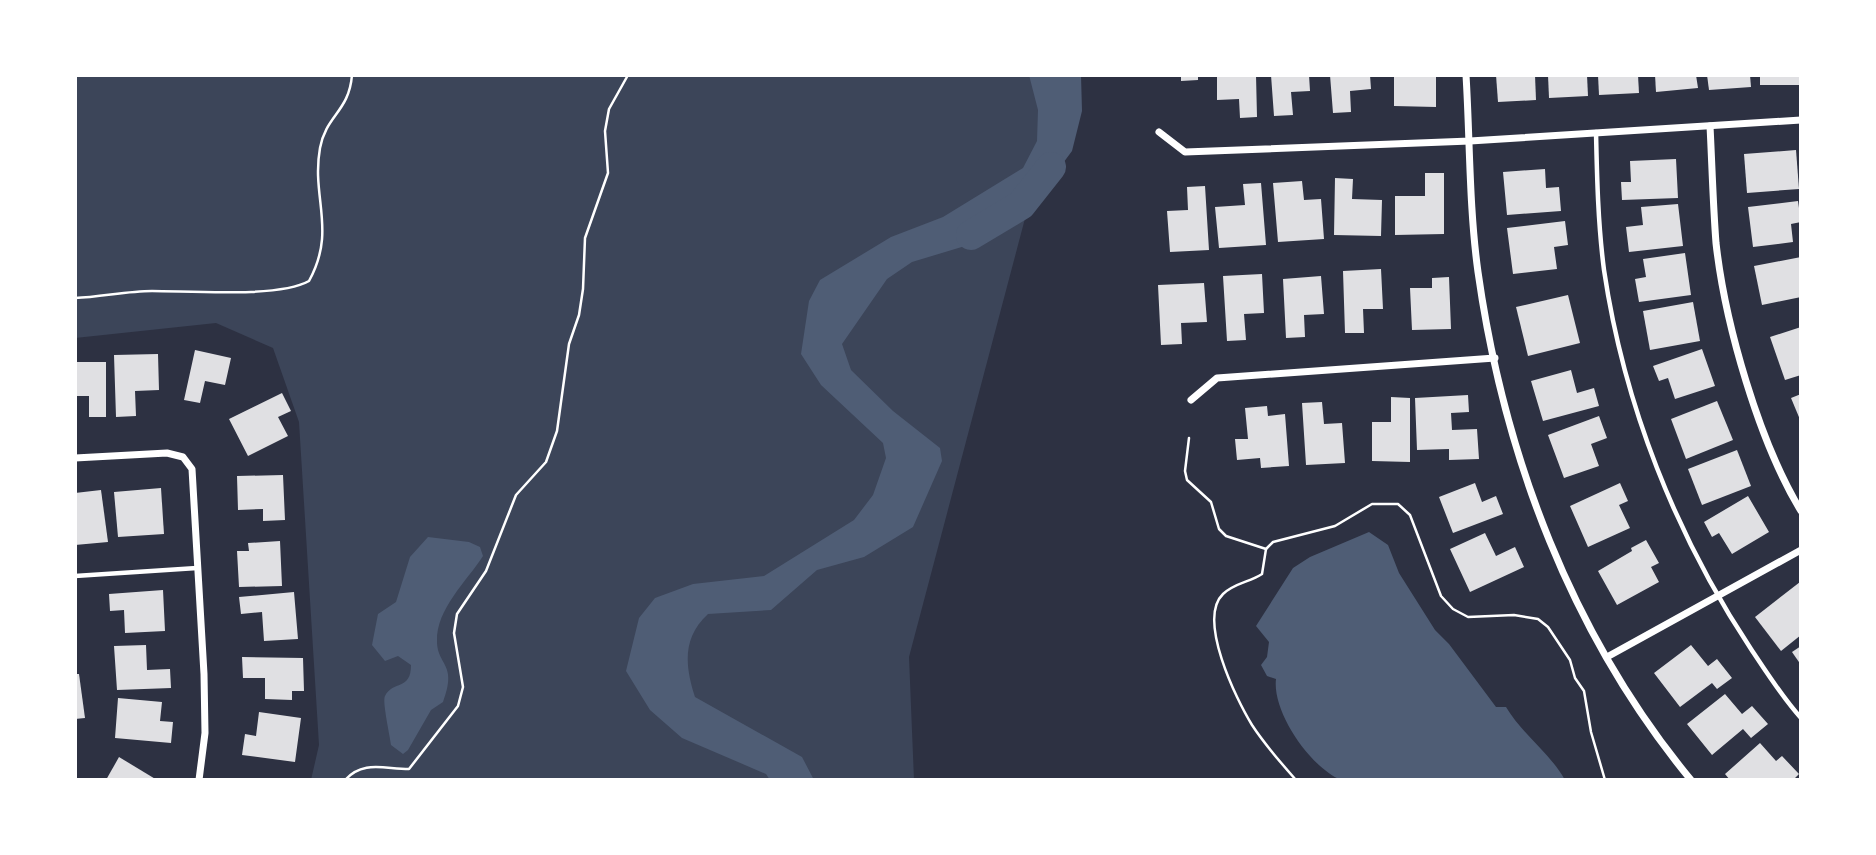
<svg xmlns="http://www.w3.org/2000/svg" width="1876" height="855" font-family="'IBM Plex Sans',sans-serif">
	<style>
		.green { fill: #3c4559 }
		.water { fill: #4f5d75 }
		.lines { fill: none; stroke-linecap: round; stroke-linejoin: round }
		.river { stroke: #4f5d75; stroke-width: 30 }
		.building { fill: #e0e0e3 }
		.path { stroke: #fff; stroke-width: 2.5 }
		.service { stroke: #fff; stroke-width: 4.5 }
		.minor { stroke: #fff; stroke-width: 7 }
	</style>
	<rect width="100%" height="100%" fill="#2d3142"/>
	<polygon class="green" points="75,75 1063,75 909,657 914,780 311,780 319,745 299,422 273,348 216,323 75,338"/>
	<g class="water">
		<path d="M 1029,75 L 1081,75 L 1082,111 L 1072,151 L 1052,178 L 965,246 L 912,262 L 887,279 L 842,344 L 851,370 L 893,411 L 940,448 L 942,461 L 913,527 L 864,557 L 817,570 L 771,610 L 708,614 C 682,638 685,666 695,697 L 802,757 L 814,780 L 770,780 L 766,774 L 682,738 L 650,710 L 626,671 L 639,618 L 655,598 L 693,584 L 764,576 L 854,520 L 873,495 L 886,458 L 883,443 L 821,385 L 801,354 L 809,301 L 820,280 L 891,237 L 943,217 L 1023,168 L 1037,141 L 1038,110 Z"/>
		<path d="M 1369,532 L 1388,545 L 1399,573 L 1435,630 L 1449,644 L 1496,707 L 1506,707 C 1522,734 1550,753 1565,780 L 1341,780 C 1310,767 1272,712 1276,679 L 1267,676 L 1261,665 L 1267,657 L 1269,642 L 1256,626 L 1293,568 L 1310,557 Z"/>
		<path d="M 428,537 L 469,542 L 480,547 L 483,556 C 467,581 436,609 437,641 C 437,666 458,663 443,702 L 431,710 L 408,750 L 403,754 L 391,745 C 390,736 382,701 385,696 C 393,680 411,691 411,665 L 398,656 L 385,661 L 372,645 L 378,614 L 396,602 L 410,557 Z"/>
	</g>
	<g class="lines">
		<polyline class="river" points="971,235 1021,205 1051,167"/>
	</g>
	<g class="building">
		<polygon points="1181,75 1198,75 1198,80 1181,81"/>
		<polygon points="1217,75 1256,75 1257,117 1240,118 1239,99 1217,100"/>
		<polygon points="1271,75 1309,75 1310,91 1291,92 1293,115 1274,116"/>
		<polygon points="1330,75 1370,75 1371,89 1350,91 1351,112 1333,113"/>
		<polygon points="1394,75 1436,75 1436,107 1394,106"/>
		<polygon points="1496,75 1535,75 1536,100 1498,102"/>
		<polygon points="1548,75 1587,75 1588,96 1549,98"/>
		<polygon points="1598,75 1638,75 1639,93 1599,95"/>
		<polygon points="1655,75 1696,75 1698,88 1656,92"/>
		<polygon points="1707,75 1750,75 1751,87 1709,90"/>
		<rect x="1760" y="75" width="41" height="10"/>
		<polygon points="1796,150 1799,189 1747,193 1744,154"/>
		<polygon points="1676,159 1678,198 1622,200 1621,182 1631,182 1630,161"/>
		<polygon points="1545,169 1546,188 1559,187 1561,211 1507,215 1503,172"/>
		<polygon points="1425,173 1444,173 1444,234 1395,235 1395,196 1425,196"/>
		<polygon points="1335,178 1353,179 1352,199 1382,200 1381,236 1334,235"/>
		<polygon points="1302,181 1304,200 1321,199 1324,239 1278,242 1273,183"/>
		<polygon points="1261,183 1266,245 1219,248 1215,207 1245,205 1243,184"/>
		<polygon points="1205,186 1209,250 1170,252 1167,211 1188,210 1187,187"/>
		<polygon points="1798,201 1801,222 1791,224 1793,242 1753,247 1748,207"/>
		<polygon points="1678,204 1683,246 1629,252 1626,227 1643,225 1641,207"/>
		<polygon points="1565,221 1568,245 1554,247 1557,269 1513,274 1507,228"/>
		<polygon points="1685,253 1691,295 1639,302 1635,279 1646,277 1643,259"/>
		<polygon points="1801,257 1801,297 1762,305 1754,266"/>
		<polygon points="1381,269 1383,309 1363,309 1364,333 1345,333 1343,271"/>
		<polygon points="1262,274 1264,313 1244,314 1246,340 1227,341 1223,276"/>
		<polygon points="1321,276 1324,314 1304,315 1305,337 1286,338 1283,279"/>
		<polygon points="1449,277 1451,329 1412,330 1410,288 1432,288 1432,278"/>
		<polygon points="1204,283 1207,322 1181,323 1182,344 1161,345 1158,285"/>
		<polygon points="1568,295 1580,343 1528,356 1516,307"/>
		<polygon points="1693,302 1700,341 1650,350 1643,311"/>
		<polygon points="1801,327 1801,375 1785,380 1770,337"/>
		<polygon points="1702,349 1715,386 1675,399 1668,378 1659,381 1653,366"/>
		<polygon points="195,350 231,358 225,385 205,381 200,403 184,400"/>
		<polygon points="158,354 159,390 135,391 136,416 116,417 114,355"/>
		<polygon points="75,362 106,362 106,417 89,417 89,396 75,396"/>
		<polygon points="1571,370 1577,393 1594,388 1599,406 1543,421 1531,381"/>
		<polygon points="282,393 291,411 278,417 288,436 248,456 229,419"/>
		<polygon points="1801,394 1801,422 1791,398"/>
		<polygon points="1468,395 1469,412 1451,413 1452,430 1477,429 1479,459 1449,460 1449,449 1417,450 1415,398"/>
		<polygon points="1391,397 1410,398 1410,462 1372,461 1372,422 1391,422"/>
		<polygon points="1717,401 1733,440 1686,459 1671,419"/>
		<polygon points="1322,402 1324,424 1342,423 1345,463 1306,465 1302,403"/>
		<polygon points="1267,406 1268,416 1285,414 1289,466 1261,468 1260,458 1237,460 1235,439 1248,439 1245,408"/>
		<polygon points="1599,416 1607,438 1591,444 1599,466 1564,478 1548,435"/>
		<polygon points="1737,450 1751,486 1702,505 1688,469"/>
		<polygon points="283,475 285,520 263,521 263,509 238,510 237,476"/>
		<polygon points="1475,483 1482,502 1496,496 1503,514 1453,533 1439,497"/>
		<polygon points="1620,483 1628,501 1619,505 1630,528 1588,547 1570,506"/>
		<polygon points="161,488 164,534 118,537 114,492"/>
		<polygon points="101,490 108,542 75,545 75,493"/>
		<polygon points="1748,496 1769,532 1732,554 1719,533 1712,537 1704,522"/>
		<polygon points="1485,533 1496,556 1515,547 1524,567 1470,592 1450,549"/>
		<polygon points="1646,540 1659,563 1651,567 1659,582 1617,605 1598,571 1632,551 1631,548"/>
		<polygon points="280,541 282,586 239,587 237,551 249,551 248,543"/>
		<polygon points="1800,582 1801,635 1781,651 1755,617"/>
		<polygon points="163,590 165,631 125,633 124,610 110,611 109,594"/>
		<polygon points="294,592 298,639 264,641 262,612 241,614 239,597"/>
		<polygon points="146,645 147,670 170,669 171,688 117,690 114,646"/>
		<polygon points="1691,645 1708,666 1717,659 1732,678 1717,689 1712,683 1680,707 1654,673"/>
		<polygon points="1801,646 1801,665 1792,652"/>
		<polygon points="242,657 303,658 304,691 292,691 292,700 265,699 265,678 243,678"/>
		<polygon points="75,674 79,674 85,718 75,719"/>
		<polygon points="1725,694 1742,714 1752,706 1768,724 1751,738 1743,729 1712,755 1687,724"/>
		<polygon points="118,698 162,702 160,721 173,722 171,743 115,738"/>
		<polygon points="259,712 301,718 295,762 242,755 245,734 256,736"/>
		<polygon points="1760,743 1776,761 1782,756 1799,774 1793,780 1730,780 1725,774"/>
		<polygon points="119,757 157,780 106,780"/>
	</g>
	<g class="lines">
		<g class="path">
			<path d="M 75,298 C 101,297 127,291 152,291 C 189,291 279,298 309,281 C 337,230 311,198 320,148 C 326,115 349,112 352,75"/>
			<polyline points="1189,438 1185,471 1187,480 1211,502 1219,529 1226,536 1266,549"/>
			<path d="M 345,780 C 363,760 384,769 409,769 L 458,706 L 463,687 L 454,633 L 457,614 L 486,571 L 516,495 L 546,462 L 557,431 L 569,344 L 579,315 L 583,289 L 585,238 L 608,173 L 605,131 L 609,109 L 628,75"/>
			<path d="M 1296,780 C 1280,762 1265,745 1252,725 C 1236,699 1197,619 1223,594 C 1234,583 1250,582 1262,574 L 1266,549 L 1273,542 L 1335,526 L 1372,504 L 1398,504 L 1410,515 L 1441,596 L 1453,609 L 1468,617 L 1514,615 L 1538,619 L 1548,627 L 1570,660 L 1575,678 L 1584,691 L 1591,732 L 1605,780"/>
		</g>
		<g class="service">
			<path d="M 1596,132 C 1597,178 1598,224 1604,270 C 1624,405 1676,536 1751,649 C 1767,673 1782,697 1801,718"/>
			<polyline points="75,576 197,568"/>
		</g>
		<g class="minor">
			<path d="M 1466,75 C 1470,140 1469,207 1478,272 C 1504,456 1572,636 1691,780"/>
			<path d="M 1710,126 C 1712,165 1713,204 1716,243 C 1725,324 1759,442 1801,511"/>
			<polyline points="1159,132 1185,152 1470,141 1801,120"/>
			<polyline points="1191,400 1217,378 1495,358"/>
			<polyline points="75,458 167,453 183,457 192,469 204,674 205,733 199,780"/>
			<polyline points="1607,657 1801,550"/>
		</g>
	</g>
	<rect width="1876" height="855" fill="none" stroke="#ffffff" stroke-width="154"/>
</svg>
